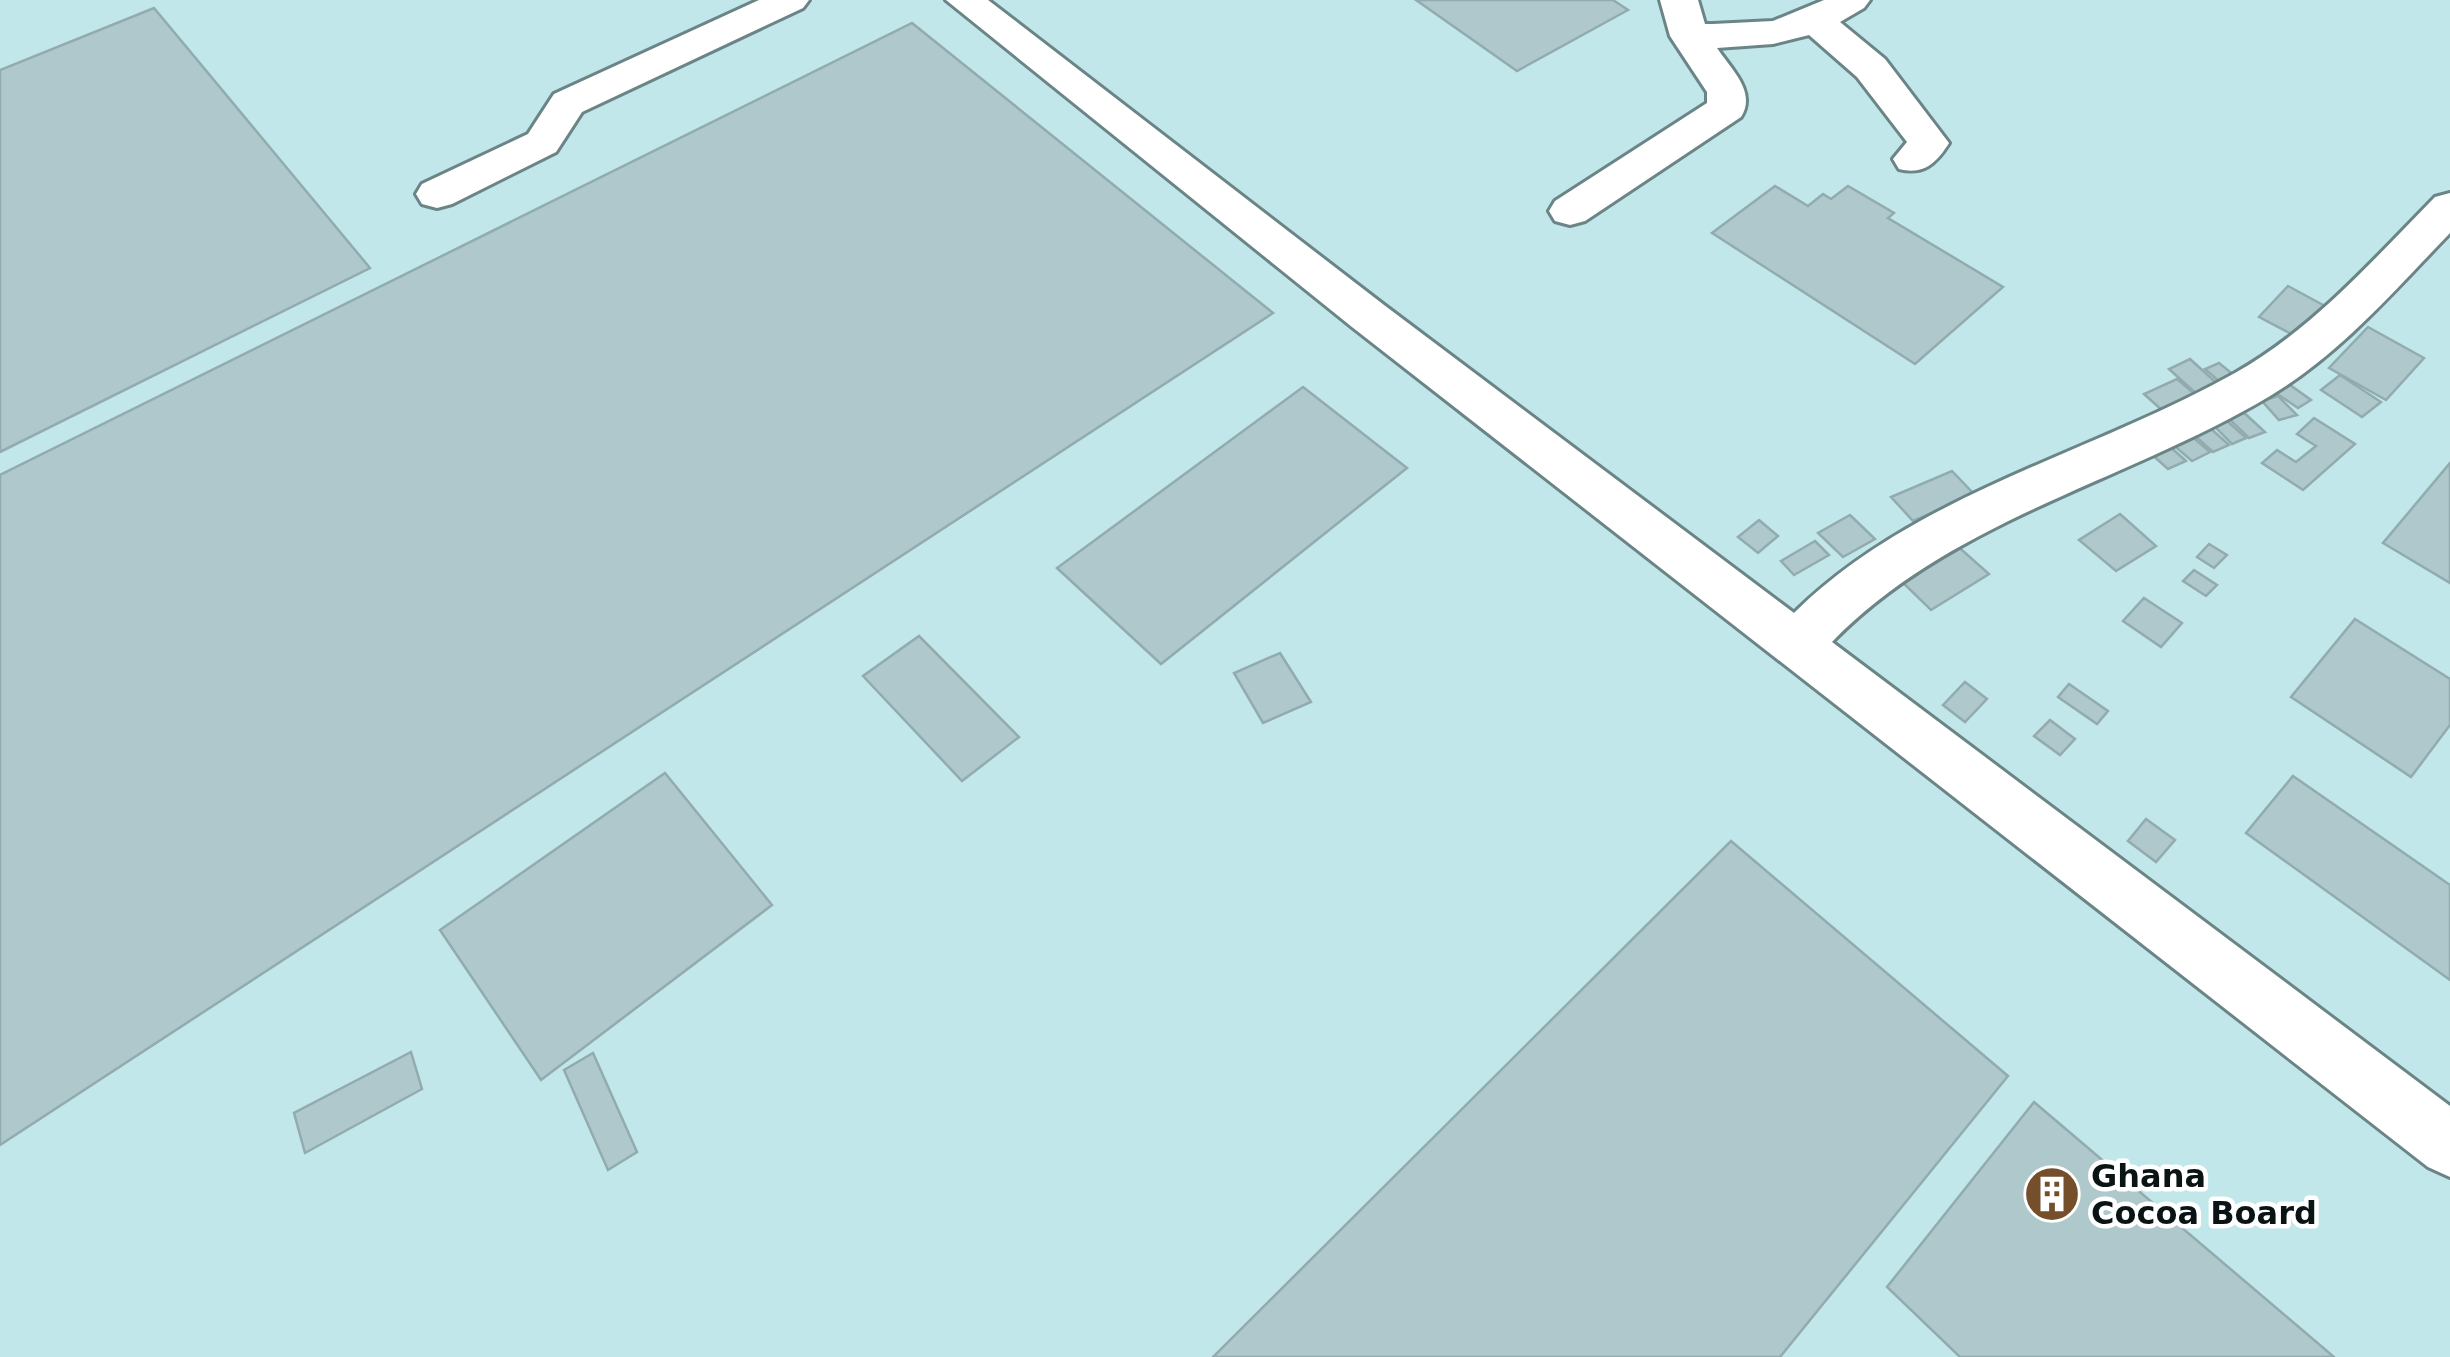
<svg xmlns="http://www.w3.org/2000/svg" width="2450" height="1357" font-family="'DejaVu Sans',sans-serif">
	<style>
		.built { fill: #c1e7ea }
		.building { fill: #aec8cb; stroke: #91abae; stroke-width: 2.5 }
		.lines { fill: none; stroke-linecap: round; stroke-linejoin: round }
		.minor-casing { stroke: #6b8587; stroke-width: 6 }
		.minor { fill: #fff; fill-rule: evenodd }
		.labels { text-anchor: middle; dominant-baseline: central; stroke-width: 9; stroke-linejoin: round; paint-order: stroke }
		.near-poi-label { font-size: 32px; font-weight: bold; fill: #0b1415; stroke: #fff; text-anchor: start }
	</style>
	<rect width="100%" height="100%" fill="#d7f3f6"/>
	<rect class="built" x="0" y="0" width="2450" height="1357"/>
	<g class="building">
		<polygon points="1416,0 1613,0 1628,10 1517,71"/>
		<polygon points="154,8 370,268 0,452 0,70"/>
		<polygon points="912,23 1273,313 0,1145 0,475"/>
		<polygon points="1775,186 1808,206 1823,194 1831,199 1848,186 1894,213 1888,218 2003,287 1915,364 1712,233"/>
		<polygon points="2288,286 2325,306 2297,337 2259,317"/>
		<polygon points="2368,327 2424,358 2386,400 2329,368"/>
		<polygon points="2190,359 2221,387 2200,397 2169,369"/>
		<polygon points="2219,363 2235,376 2221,383 2205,369"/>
		<polygon points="2276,375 2311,400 2298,408 2263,384"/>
		<polygon points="2340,375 2381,402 2362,417 2321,390"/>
		<polygon points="2177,379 2197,396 2164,412 2144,394"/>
		<polygon points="1303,387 1407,468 1161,664 1057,568"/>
		<polygon points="2278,396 2297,415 2279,420 2262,401"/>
		<polygon points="2241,410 2265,432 2249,438 2226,416"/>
		<polygon points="2314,418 2355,444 2303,490 2262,463 2277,450 2296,462 2316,446 2297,434"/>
		<polygon points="2200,419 2229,445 2213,452 2184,426"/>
		<polygon points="2225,419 2246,438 2232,444 2212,424"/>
		<polygon points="2189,434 2210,452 2192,461 2172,444"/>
		<polygon points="2166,443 2186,461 2168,469 2148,451"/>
		<polygon points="2450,463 2450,583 2383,543"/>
		<polygon points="1952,471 1975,495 1913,521 1891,497"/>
		<polygon points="2120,514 2156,546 2116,571 2079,540"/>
		<polygon points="1850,515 1875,539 1843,557 1818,533"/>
		<polygon points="1759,520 1778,536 1758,553 1738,537"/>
		<polygon points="1815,541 1829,555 1794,575 1781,561"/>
		<polygon points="1954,543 1989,574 1931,610 1897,577"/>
		<polygon points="2209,544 2227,555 2214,568 2197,557"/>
		<polygon points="2194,570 2217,585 2206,596 2183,581"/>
		<polygon points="2144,598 2182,623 2161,647 2123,621"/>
		<polygon points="2355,619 2450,679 2450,725 2411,777 2291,697"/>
		<polygon points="919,636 1019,737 962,781 863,676"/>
		<polygon points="1280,653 1311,702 1263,723 1234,673"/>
		<polygon points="1965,682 1987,699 1965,722 1943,705"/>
		<polygon points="2069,684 2108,711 2097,724 2058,697"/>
		<polygon points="2050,720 2075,739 2060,755 2034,736"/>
		<polygon points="665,773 772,905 541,1080 440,930"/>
		<polygon points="2293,776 2450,885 2450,980 2246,833"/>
		<polygon points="2146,819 2175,840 2156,862 2128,841"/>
		<polygon points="1731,841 2008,1076 1780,1357 1213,1357"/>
		<polygon points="411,1052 422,1089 305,1153 294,1113"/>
		<polygon points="593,1053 637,1152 608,1170 564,1070"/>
		<polygon points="2034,1102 2334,1357 1960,1357 1887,1287"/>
	</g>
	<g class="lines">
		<g class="minor-casing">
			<g id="minor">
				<polygon points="759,0 809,0 803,8 582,112 556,152 452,204 437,208 422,204 416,194 422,184 528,134 554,94"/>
				<path d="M 946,0 L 988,0 L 1384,305 L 1794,613 C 1914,494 2091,454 2235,373 C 2313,329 2373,260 2435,197 L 2450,193 L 2450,233 C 2394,291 2340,354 2270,396 C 2128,481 1950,520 1832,642 L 2450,1106 L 2450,1177 L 2428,1167 L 1352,327 Z"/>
				<path d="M 1660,0 L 1698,0 L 1705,24 L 1713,24 L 1773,21 L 1824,0 L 1870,0 L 1864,8 L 1840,22 L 1885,59 L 1949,143 C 1936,164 1923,175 1899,169 L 1893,159 L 1907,142 L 1857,77 L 1809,35 L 1773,44 L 1717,48 C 1731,69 1757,92 1741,117 L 1585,221 L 1570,225 L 1555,221 L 1549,211 L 1555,201 L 1707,103 L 1707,92 L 1670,36 Z"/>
			</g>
		</g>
		<use href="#minor" class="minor"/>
	</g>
	<defs>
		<g id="building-disc" transform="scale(2.875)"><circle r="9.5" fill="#754f2b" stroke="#fff"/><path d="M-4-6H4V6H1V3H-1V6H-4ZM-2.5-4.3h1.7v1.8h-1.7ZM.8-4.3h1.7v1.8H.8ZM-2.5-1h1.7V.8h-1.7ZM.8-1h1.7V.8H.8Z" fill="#fff"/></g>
	</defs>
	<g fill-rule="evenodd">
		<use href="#building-disc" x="2052" y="1194"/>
	</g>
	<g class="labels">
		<g class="near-poi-label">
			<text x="2091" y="1176">Ghana<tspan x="2091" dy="37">Cocoa Board</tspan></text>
		</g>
	</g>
</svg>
